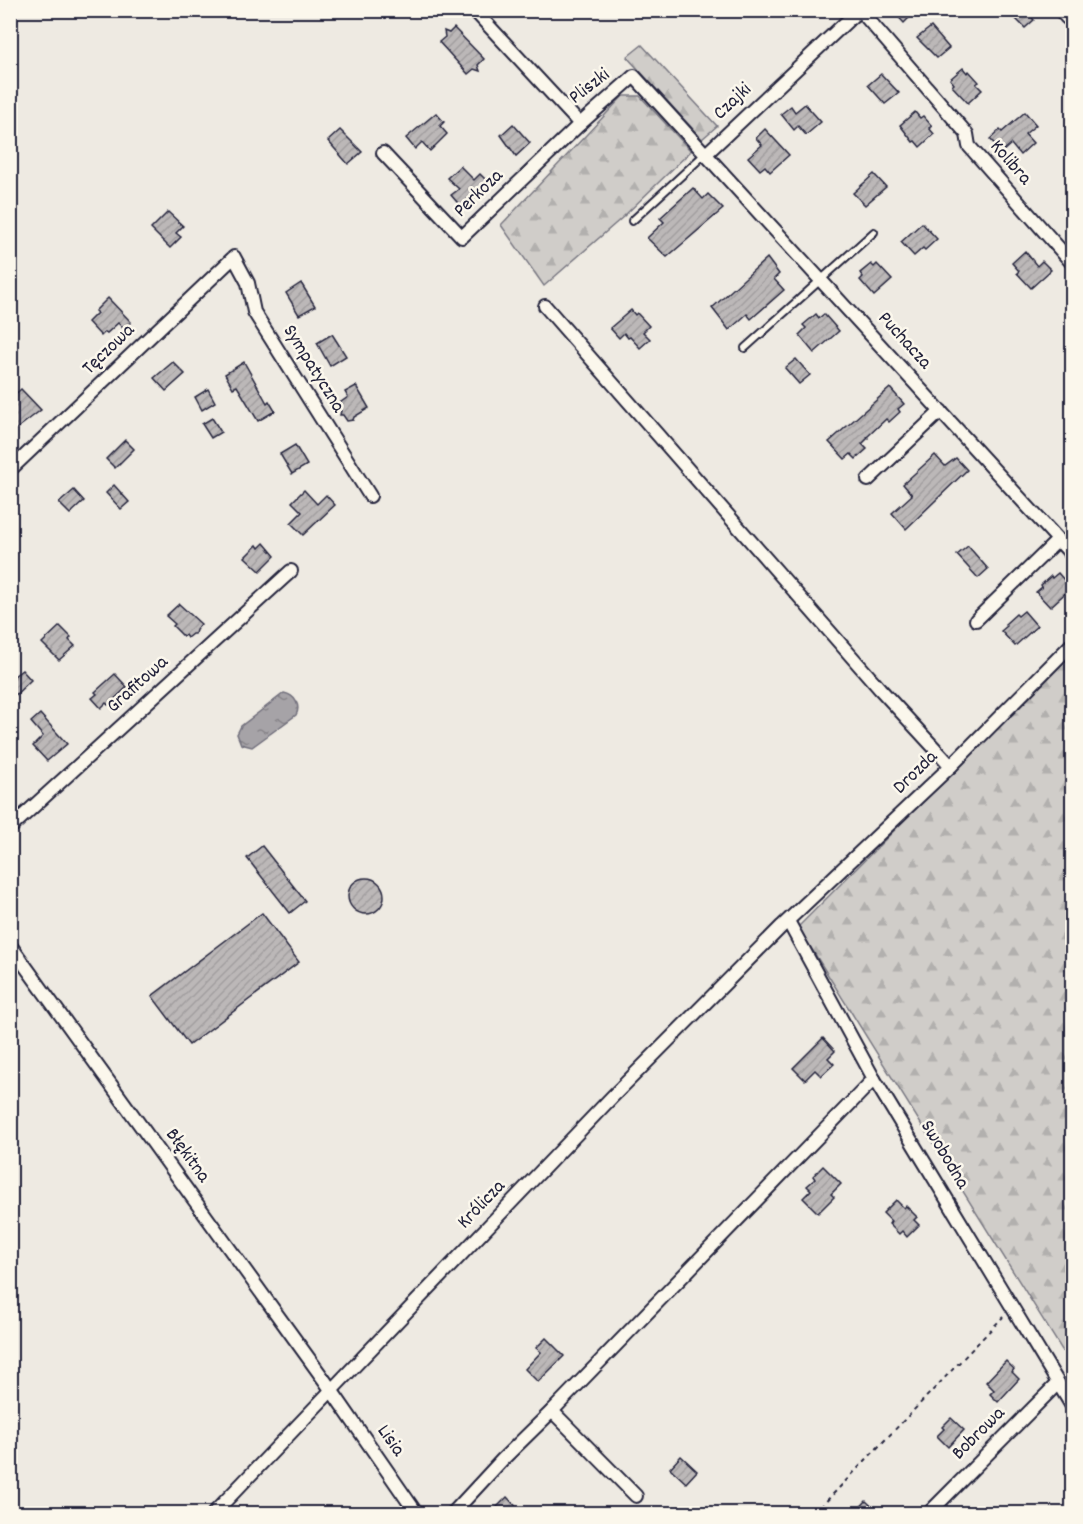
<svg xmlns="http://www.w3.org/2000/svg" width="1083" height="1524" font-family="Dekko,sans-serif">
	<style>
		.forest { fill: url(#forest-firs); stroke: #797882; stroke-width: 1.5 }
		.water { fill: url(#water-ripples); stroke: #716f7c; stroke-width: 1.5 }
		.building { fill: url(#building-hatch); stroke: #22223b; stroke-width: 1.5 }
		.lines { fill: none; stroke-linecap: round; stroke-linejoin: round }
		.lane-casing { stroke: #22223b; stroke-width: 10 }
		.street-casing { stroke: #22223b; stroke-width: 16 }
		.path { stroke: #22223b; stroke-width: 2; stroke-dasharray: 4.5 4.5; stroke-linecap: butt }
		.lane { stroke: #fbf7ec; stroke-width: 6 }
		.street { stroke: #fbf7ec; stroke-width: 12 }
		.labels { text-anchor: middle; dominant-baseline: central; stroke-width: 5; stroke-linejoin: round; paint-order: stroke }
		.street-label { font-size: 20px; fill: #22223b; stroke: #fbf7ec }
	</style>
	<defs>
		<pattern id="forest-firs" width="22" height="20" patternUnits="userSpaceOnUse" patternTransform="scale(1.5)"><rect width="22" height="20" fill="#d0cdc9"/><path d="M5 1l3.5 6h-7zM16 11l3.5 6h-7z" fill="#b2b0ae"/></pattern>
		<pattern id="water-ripples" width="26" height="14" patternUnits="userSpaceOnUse" patternTransform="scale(1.5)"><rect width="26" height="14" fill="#a6a3a7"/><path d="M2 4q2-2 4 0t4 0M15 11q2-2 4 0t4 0" fill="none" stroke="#878489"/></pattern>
		<pattern id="building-hatch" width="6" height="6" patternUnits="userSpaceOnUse" patternTransform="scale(1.5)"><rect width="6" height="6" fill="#bcb8b8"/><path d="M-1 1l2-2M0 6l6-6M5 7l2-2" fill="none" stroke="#a19e9f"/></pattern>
	</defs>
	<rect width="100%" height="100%" fill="#eeeae2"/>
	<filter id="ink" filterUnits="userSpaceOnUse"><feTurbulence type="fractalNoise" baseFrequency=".0167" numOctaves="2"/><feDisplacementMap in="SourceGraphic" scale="12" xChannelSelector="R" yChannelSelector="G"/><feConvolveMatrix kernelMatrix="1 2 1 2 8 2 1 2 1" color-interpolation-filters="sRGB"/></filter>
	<g filter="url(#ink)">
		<g class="forest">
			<polygon points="642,45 717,126 702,139 627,57"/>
			<polygon points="623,96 640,96 691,151 623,217 544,286 501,225"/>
			<polygon points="1072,652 1072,1366 798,927"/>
		</g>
		<path class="water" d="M 284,693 C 295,695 301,706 296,715 L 252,747 L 241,744 L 237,734 L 241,726 Z"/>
		<g class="building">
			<polygon points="892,10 917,10 904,23"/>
			<polygon points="1017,10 1025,10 1034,20 1025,28 1012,15"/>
			<polygon points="931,27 949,48 937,58 917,38"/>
			<polygon points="454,28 484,59 478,65 480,71 474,69 468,74 439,42 445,37 444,31 449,33"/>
			<polygon points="963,68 967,73 969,71 979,82 976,84 982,90 968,103 952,86 954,84 950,79"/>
			<polygon points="881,74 899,93 885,104 868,85"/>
			<polygon points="805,104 821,122 806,135 798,126 794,130 781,114 791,106 795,112"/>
			<polygon points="915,112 920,118 923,116 932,126 929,128 934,134 920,147 915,141 913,142 900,125"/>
			<polygon points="1025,112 1036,125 1025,134 1033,143 1020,155 1011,144 1002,152 990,139 1000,130 1002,132"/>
			<polygon points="436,113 444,122 440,126 447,134 430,151 422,142 415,149 406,138"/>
			<polygon points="513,124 530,143 516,156 501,135"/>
			<polygon points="765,129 789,155 770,172 765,166 760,170 748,157 762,145 756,138"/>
			<polygon points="340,130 362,152 348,164 328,141"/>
			<polygon points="460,166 474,180 480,174 490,184 462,208 451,195 459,189 447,178"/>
			<polygon points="874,174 886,187 865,205 853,193"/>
			<polygon points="693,188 703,199 708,194 723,209 667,257 647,238 664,222 660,218"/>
			<polygon points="168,212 183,226 176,233 181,237 170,248 151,229"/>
			<polygon points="922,223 937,239 925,250 923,248 914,256 901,242"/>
			<polygon points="1025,251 1037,266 1042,261 1051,270 1031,288 1017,273 1019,271 1012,263"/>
			<polygon points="767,258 779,274 774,279 784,290 751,319 747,314 729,330 712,308"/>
			<polygon points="871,264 874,267 877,264 892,280 874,296 860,280 863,277 860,273"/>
			<polygon points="301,283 315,306 299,315 286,293"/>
			<polygon points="108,298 131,322 124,329 118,323 107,333 105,332 101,336 88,322 97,313 95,311"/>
			<polygon points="631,310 635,315 637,313 649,326 643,332 650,339 640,348 630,337 628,338 624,333 619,338 610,328"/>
			<polygon points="816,314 819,318 824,314 839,331 814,353 799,335 806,328 803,325"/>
			<polygon points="332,334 346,356 330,366 317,343"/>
			<polygon points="796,359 810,375 799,384 785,368"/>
			<polygon points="173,362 185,374 166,391 154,378"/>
			<polygon points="244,362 267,403 269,401 275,411 258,421 237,386 233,388 225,374"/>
			<polygon points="356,386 369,408 354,417 353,420 347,421 343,415 340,415 341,411 337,405 348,397 345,392"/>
			<polygon points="890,388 904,404 898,409 900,412 889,422 886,419 867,437 868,438 862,444 867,449 856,459 851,454 845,459 829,442"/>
			<polygon points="21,389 41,410 15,430 10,424 10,409 15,405 10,399"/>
			<polygon points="208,389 215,402 202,410 195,397"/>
			<polygon points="212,418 221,432 211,438 202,424"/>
			<polygon points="125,440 134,449 115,468 106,459"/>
			<polygon points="295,445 307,465 292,474 280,454"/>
			<polygon points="935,455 945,466 956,458 967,470 906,529 892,513 912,495 903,484"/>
			<polygon points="114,485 129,502 121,509 106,493"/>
			<polygon points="74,490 84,501 70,514 59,503"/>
			<polygon points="304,490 317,504 326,495 335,505 303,535 291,523 302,512 292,502"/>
			<polygon points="264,543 275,556 260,571 245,557 257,545 259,548"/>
			<polygon points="968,546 988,569 978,578 957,555"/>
			<polygon points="1058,573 1071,588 1050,607 1036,592 1042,587 1041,585 1051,576 1052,578"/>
			<polygon points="179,604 201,624 196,630 195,634 192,634 187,638 185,635 183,636 173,626 175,624 166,616"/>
			<polygon points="1024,611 1037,626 1015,646 1001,631 1007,626 1005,624 1016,614 1018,616"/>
			<polygon points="60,626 71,637 69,640 75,646 59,660 42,643"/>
			<polygon points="22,670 31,680 10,700 10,679"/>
			<polygon points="115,674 127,687 108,705 106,703 101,708 92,698 97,694 95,692"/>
			<polygon points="40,714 67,744 47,761 33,746 43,736 31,722"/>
			<polygon points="262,846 305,901 290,913 247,858"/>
			<circle cx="366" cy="896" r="18"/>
			<polygon points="262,913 299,962 189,1045 152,996"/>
			<polygon points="823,1038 835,1051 828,1058 834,1064 821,1076 815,1070 805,1080 793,1068"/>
			<polygon points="823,1166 841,1184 831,1194 834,1197 818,1213 803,1198 811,1190 807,1186 815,1179 813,1176"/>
			<polygon points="896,1200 904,1208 906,1206 917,1217 914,1220 919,1225 907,1237 902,1231 899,1234 889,1224 891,1221 883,1213"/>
			<polygon points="546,1338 564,1356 538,1382 525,1369 541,1352 536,1348"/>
			<polygon points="1006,1361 1014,1369 1012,1372 1019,1379 998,1402 990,1394 994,1390 986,1382"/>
			<polygon points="951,1418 964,1430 948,1447 937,1436 944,1429 942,1427"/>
			<polygon points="681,1456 697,1471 686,1483 670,1468"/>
			<polygon points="507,1497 523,1514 490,1514"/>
			<polygon points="866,1501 880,1514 854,1514"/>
		</g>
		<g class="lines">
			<g class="lane-casing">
				<g id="lane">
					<polyline points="632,221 706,153"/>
					<polyline points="745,348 874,232"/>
				</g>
			</g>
			<g class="street-casing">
				<g id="street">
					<polyline points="474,10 580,124 634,76 1072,555"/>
					<polyline points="860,10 967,134 969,146 1072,263"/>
					<polyline points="1060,10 1067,18"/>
					<polyline points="383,153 462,237 580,124"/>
					<polyline points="707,153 859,10"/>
					<polyline points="545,306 880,689 951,766"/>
					<polyline points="10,470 234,257 248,283 254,312 370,496"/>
					<polyline points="868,480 941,411"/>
					<polyline points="976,620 1058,540"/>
					<polyline points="10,828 291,571"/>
					<polyline points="788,921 874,1079 1072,1406"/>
					<polyline points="10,945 325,1381 417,1514"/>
					<polyline points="552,1411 636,1496"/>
					<polyline points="213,1514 612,1097 782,926 951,766 1072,644"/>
					<polyline points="452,1514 502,1460 552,1411 874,1079"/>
					<polyline points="928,1514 1058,1383"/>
				</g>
			</g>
			<polyline class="path" points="814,1514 1003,1317"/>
			<use href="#lane" class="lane"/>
			<use href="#street" class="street"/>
		</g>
	</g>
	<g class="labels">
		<g class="street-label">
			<text transform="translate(590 87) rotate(-38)">Pliszki</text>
			<text transform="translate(733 102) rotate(-43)">Czajki</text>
			<text transform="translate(1010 163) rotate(49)">Kolibra</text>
			<text transform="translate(479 194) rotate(-44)">Perkoza</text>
			<text transform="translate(904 341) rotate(48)">Puchacza</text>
			<text transform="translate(109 350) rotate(-44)">Tęczowa</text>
			<text transform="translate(313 369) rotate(58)">Sympatyczna</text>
			<text transform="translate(138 685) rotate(-42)">Grafitowa</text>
			<text transform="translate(916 773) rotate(-44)">Drozda</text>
			<text transform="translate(944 1155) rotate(59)">Swobodna</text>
			<text transform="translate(187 1156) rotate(54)">Błękitna</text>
			<text transform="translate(482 1205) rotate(-46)">Królicza</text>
			<text transform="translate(979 1434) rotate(-45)">Bobrowa</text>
			<text transform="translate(390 1441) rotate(55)">Lisia</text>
		</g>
	</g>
	<rect width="1083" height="1524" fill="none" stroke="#fbf7ec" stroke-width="36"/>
	<rect x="18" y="18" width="1047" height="1488" fill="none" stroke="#22223b" stroke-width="2" filter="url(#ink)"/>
</svg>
